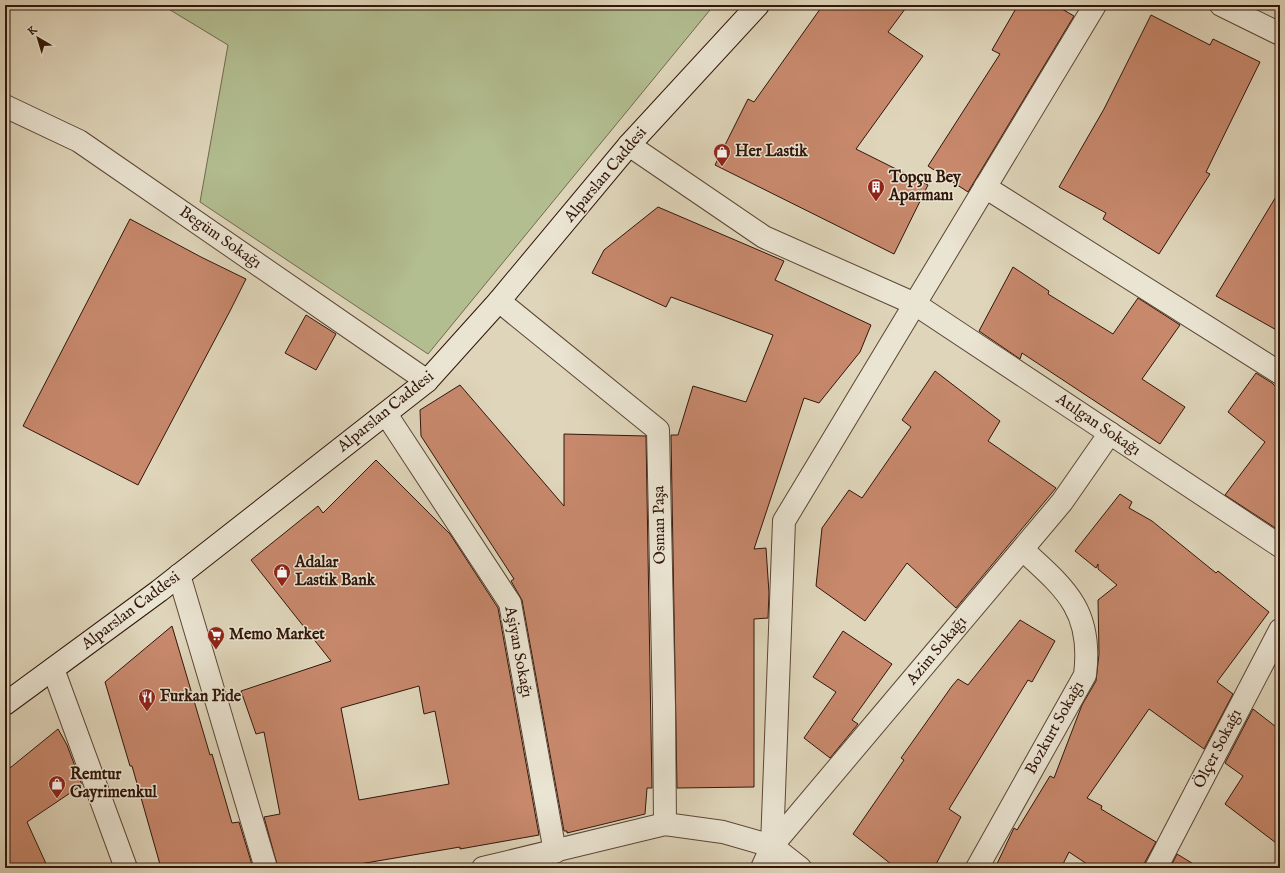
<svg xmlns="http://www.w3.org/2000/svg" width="1285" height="873" font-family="'IM FELL English',serif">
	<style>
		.green { fill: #b2bd90; stroke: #726a4d }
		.building { fill: #c7886c; stroke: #31160a; fill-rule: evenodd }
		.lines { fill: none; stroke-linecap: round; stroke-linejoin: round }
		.street-casing { stroke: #5c4636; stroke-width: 24 }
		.secondary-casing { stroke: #31160a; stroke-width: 24 }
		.street { stroke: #eae4d2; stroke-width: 22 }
		.secondary { stroke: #eae4d2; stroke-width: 22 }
		.labels { text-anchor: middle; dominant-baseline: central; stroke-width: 3; stroke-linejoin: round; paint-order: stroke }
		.poi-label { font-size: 16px; font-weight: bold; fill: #31160a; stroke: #eae4d2; text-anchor: start }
		.street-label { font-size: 16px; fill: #31160a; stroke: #eae4d2 }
	</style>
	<rect width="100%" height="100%" fill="#dfd5ba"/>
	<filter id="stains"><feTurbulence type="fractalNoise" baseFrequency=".005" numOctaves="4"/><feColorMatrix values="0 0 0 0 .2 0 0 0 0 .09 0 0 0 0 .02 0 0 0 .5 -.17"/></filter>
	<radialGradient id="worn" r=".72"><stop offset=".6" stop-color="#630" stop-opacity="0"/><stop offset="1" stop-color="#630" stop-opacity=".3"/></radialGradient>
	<polygon class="green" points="162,5 714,5 428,354 200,202 228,45"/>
	<g class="building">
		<polygon points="823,5 908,5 888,32 923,56 856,149 928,185 894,254 715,165 748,99 754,102"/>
		<polygon points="1018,5 1055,5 1074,16 968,192 928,166 1000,54 992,50"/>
		<polygon points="1151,15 1210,45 1213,39 1260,62 1206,172 1210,174 1159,254 1103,219 1106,213 1059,187 1104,109"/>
		<polygon points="1280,190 1280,332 1216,296"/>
		<polygon points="658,207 784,261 775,280 871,325 860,352 819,403 804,398 754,549 766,548 769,593 768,618 754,619 754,787 677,788 671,435 678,435 693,386 746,402 773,335 671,297 666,307 592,273 604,250"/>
		<polygon points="130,219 201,257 246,279 230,311 138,485 23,426"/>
		<polygon points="1013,267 1049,291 1048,294 1113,334 1138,298 1180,325 1142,379 1185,407 1160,444 1022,353 1020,359 979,331"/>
		<polygon points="306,315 336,334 316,370 285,353"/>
		<polygon points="935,371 1000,421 988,441 1056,488 956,608 907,563 865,621 816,586 822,528 849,490 862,498 911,427 902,420"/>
		<polygon points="1256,373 1272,383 1280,391 1280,531 1225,495 1265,442 1228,412"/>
		<polygon points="460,385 564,506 564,434 646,436 652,788 647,788 645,814 567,833 567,831 564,831 522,600 511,581 514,579 421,436 420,410"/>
		<path d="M 376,460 L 450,534 L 498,608 L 539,835 L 460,849 L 460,847 L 336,868 L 278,868 L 264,817 L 280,814 L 264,732 L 256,734 L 241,691 L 331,661 L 251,560 L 318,506 L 323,513 ZM 419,686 L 424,714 L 435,711 L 449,784 L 359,800 L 341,708 Z"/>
		<polygon points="1120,494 1132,502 1129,508 1152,521 1216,573 1218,571 1269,612 1217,682 1233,694 1204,749 1149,709 1087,798 1102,806 1101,809 1156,842 1145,862 1144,868 1093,868 1069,852 1061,868 995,868 1014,828 1017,830 1050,776 1054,778 1082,705 1096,681 1099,654 1098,600 1117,585 1098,569 1098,564 1096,568 1075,551"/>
		<polygon points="1020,620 1055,641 1032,682 1028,680 949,809 961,817 934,868 896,868 853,834 904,760 901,758 952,686 958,679 968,685"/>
		<polygon points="172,626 210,755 212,754 232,823 239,822 253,868 161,868 132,766 130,766 105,682"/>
		<polygon points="843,631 892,664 852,720 858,724 830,758 804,738 836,692 813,677"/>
		<polygon points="1253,709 1280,730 1280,846 1225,804 1243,776 1225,763"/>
		<polygon points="58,729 67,745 82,785 27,822 48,868 5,868 5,772"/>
		<polygon points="1177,854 1200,868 1170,868"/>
	</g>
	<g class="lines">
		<g class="street-casing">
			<g id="street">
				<polyline points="1221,5 1280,34"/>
				<polyline points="5,106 79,141 427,381"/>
				<polyline points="629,145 764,237 915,304 1280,546"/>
				<polyline points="985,187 1280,373"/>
				<polyline points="499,301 658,430 664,706 665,824"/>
				<polyline points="386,414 510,603 555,852"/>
				<polyline points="179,575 266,868"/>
				<polyline points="53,669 126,868"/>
				<polyline points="772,846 784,521 1095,5"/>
				<polyline points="483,868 665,824 723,832 772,846 800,868"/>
				<polyline points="762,868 772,846 1062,502 1110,433"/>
				<path d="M 977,868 L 1085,675 C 1093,611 1066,589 1023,550"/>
				<polyline points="1156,868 1280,630"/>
			</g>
		</g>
		<g class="secondary-casing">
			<polyline id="secondary" points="5,704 159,591 427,381 499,301 629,145 758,5"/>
		</g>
		<use href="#street" class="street"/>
		<use href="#secondary" class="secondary"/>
	</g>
	<defs>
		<g id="shop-pin" transform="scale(0.9)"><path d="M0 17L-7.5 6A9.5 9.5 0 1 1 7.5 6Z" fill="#8f2418" stroke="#eae4d2"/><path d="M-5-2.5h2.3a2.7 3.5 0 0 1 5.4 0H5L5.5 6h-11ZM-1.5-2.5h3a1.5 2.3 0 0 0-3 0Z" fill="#fff"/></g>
		<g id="building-pin" transform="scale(0.9)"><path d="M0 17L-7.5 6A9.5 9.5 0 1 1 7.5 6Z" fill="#8f2418" stroke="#eae4d2"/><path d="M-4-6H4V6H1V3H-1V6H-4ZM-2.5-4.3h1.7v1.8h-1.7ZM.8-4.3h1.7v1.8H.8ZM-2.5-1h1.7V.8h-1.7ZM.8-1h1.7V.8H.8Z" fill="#fff"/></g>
		<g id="supermarket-pin" transform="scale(0.9)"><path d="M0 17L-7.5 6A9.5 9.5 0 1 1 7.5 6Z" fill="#8f2418" stroke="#eae4d2"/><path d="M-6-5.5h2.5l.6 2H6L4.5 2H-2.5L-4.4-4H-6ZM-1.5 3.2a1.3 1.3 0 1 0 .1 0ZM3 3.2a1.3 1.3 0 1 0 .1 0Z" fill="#fff"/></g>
		<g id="restaurant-pin" transform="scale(0.9)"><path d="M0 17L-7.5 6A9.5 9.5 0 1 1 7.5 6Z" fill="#8f2418" stroke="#eae4d2"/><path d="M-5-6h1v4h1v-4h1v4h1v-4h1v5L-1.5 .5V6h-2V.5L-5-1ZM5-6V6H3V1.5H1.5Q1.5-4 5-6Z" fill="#fff"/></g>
	</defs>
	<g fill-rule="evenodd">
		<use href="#shop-pin" x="722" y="152"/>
		<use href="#building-pin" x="876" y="187"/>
		<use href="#shop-pin" x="282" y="572"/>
		<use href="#supermarket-pin" x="216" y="635"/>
		<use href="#restaurant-pin" x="147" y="697"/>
		<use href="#shop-pin" x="57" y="784"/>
	</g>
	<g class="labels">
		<g class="poi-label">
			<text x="735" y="152">Her Lastik</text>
			<text x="889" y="178">Topçu Bey<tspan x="889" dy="18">Aparmanı</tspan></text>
			<text x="295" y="563">Adalar<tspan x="295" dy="18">Lastik Bank</tspan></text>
			<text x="229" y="635">Memo Market</text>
			<text x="160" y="697">Furkan Pide</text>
			<text x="70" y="775">Remtur<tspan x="70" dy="18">Gayrimenkul</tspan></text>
		</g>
		<g class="street-label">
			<text transform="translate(606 175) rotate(-50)">Alparslan Caddesi</text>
			<text transform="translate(220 238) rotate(35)">Begüm Sokağı</text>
			<text transform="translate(386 412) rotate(-39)">Alparslan Caddesi</text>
			<text transform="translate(1098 425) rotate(34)">Atılgan Sokağı</text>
			<text transform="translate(660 525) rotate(-91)">Osman Paşa</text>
			<text transform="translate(131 611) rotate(-37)">Alparslan Caddesi</text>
			<text transform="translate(937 651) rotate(-50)">Azim Sokağı</text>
			<text transform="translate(518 652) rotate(79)">Aşiyan Sokağı</text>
			<text transform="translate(1055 728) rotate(-61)">Bozkurt Sokağı</text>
			<text transform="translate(1218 749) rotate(-63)">Ölçer Sokağı</text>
		</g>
	</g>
	<rect width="1285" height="873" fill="none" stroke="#dfd5ba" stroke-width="20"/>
	<rect x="6" y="6" width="1273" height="861" fill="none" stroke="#31160a" stroke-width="2"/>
	<rect x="10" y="10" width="1265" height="853" fill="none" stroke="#31160a"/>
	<g transform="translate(38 38) rotate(322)" stroke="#eae4d2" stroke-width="3" paint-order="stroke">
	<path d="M0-3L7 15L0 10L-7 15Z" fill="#31160a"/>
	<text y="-6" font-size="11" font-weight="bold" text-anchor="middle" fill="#31160a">K</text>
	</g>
	<rect width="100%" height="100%" filter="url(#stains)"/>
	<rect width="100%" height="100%" fill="url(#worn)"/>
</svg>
